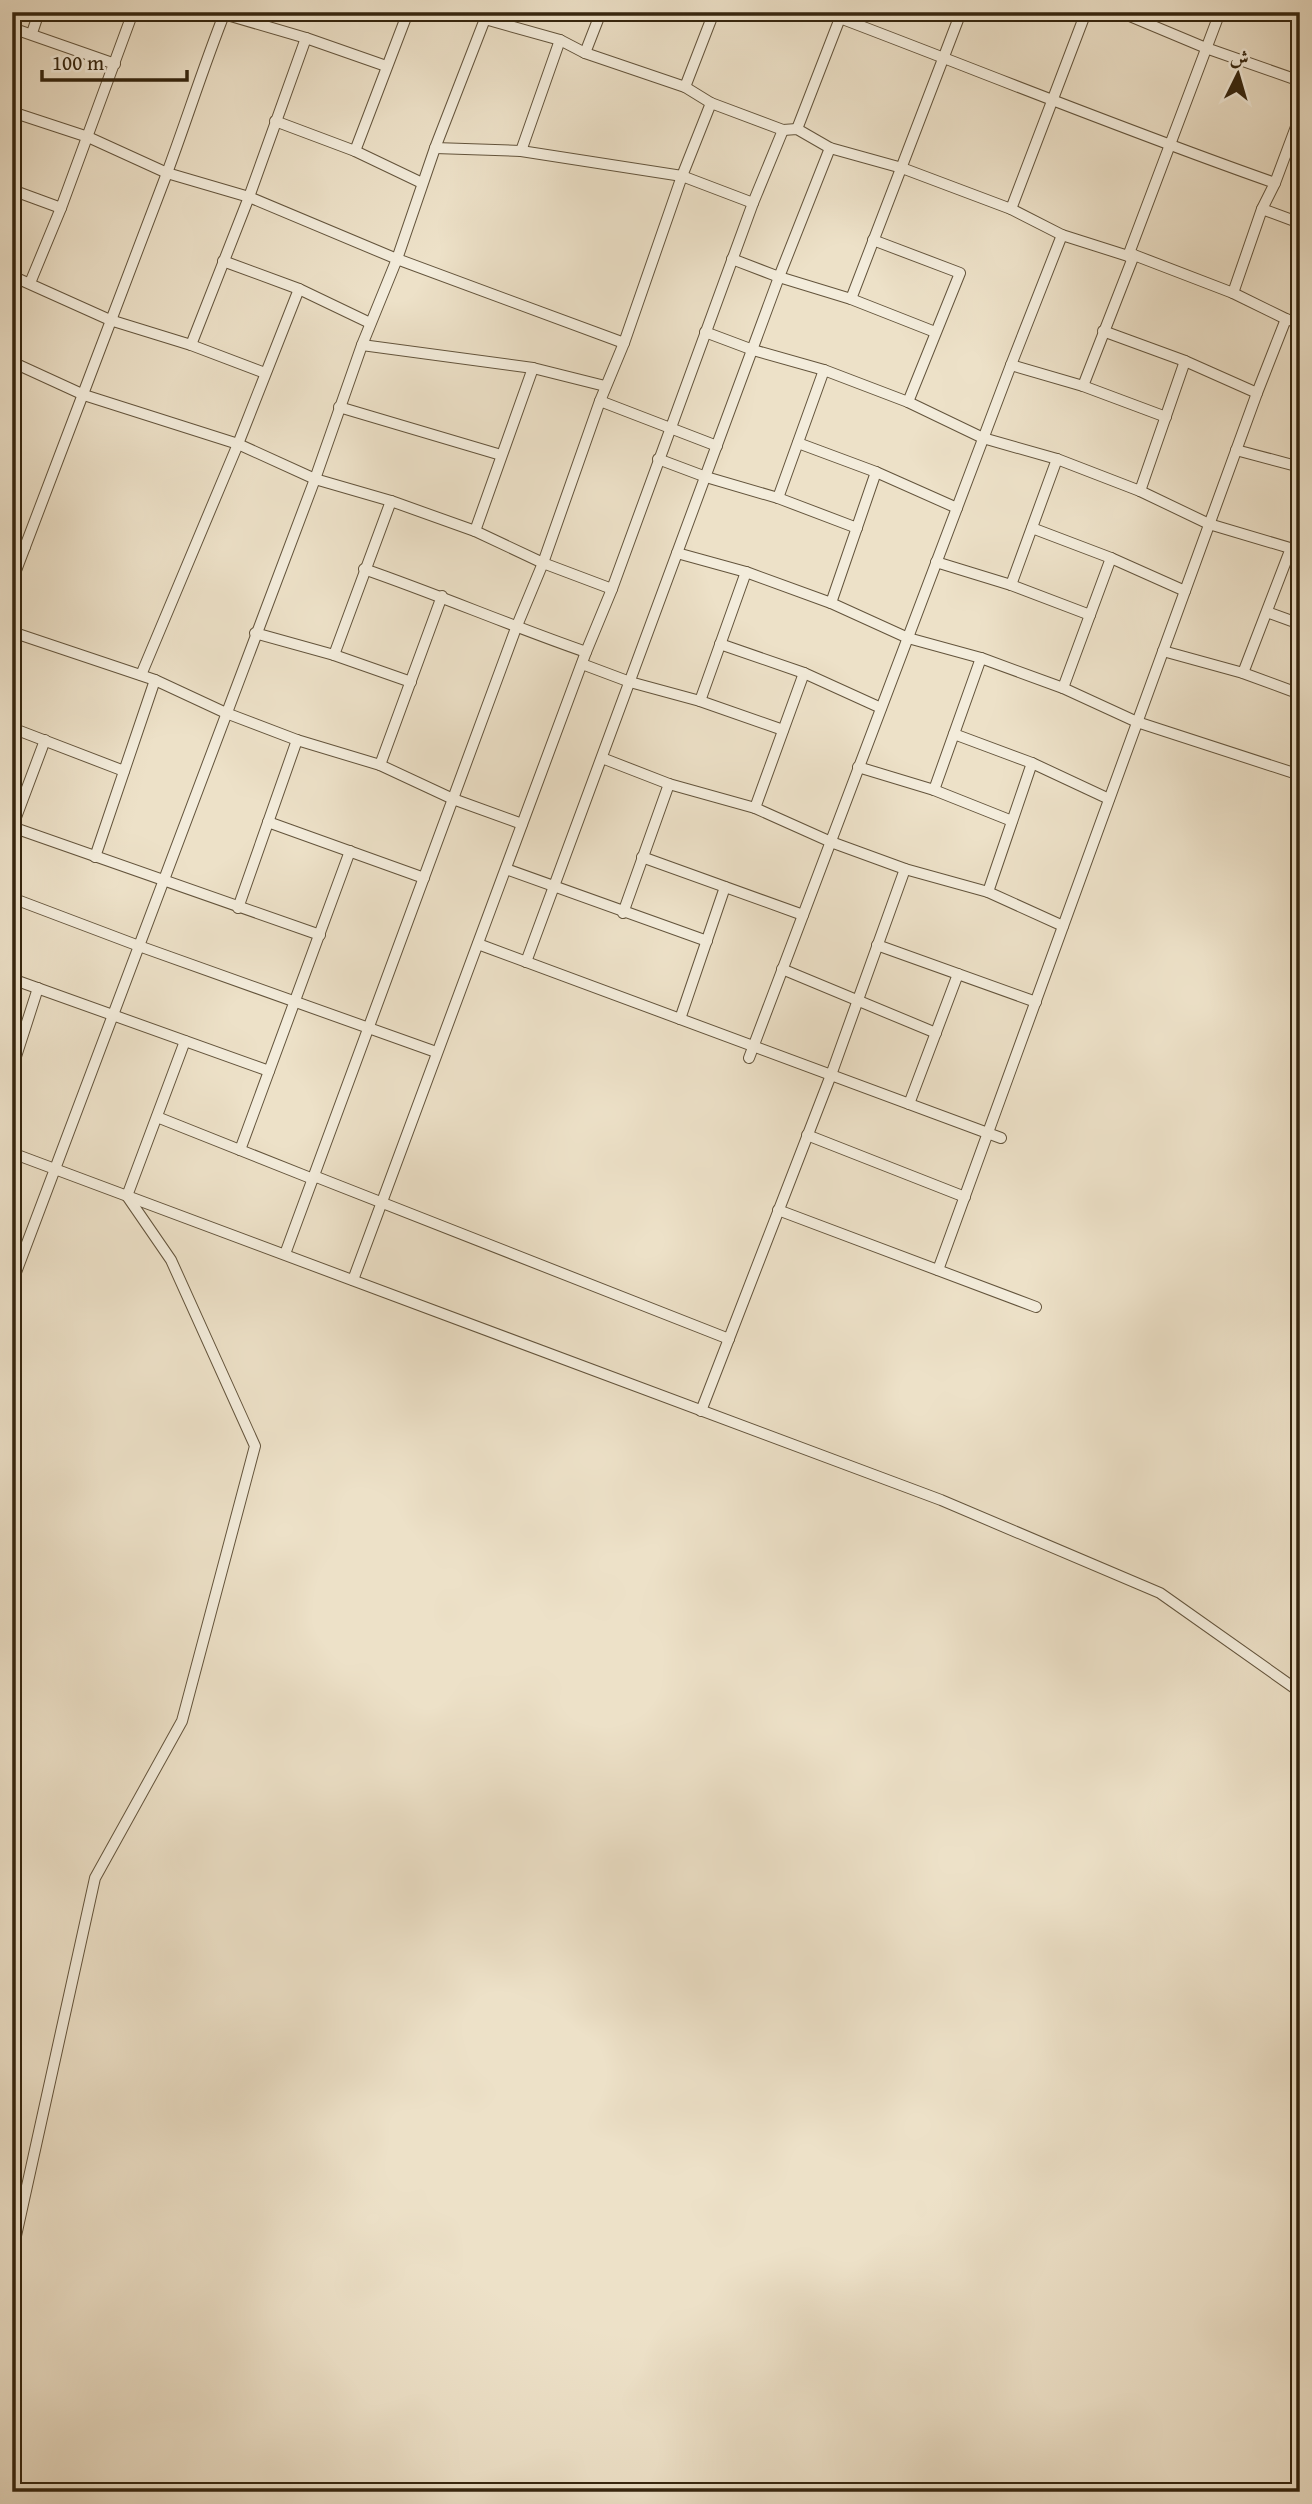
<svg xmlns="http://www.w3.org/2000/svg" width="1312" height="2504" font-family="'Gentium Book Plus',Amiri,serif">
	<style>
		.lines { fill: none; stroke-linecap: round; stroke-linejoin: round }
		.minor-casing { stroke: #63543c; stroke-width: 12 }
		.minor { stroke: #f3ecdb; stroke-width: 10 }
	</style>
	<rect width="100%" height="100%" fill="#ede1c8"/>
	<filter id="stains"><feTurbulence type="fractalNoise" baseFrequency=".00286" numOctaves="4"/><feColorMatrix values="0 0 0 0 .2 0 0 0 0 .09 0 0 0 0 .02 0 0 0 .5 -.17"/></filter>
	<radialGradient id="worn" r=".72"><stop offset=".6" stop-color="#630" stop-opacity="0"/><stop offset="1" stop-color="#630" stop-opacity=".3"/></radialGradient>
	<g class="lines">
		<g class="minor-casing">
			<g id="minor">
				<polyline points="217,12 306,38 386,66"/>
				<polyline points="478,12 485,19 560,40 585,53 685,87 711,103 783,130 797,129 830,148 902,168 1011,209 1062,235 1128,256 1134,255 1233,293 1286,319 1300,323"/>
				<path d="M 824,12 C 975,69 1124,130 1275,183"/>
				<polyline points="1120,12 1206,48 1300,81"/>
				<polyline points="12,28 115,64"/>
				<polyline points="32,33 39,12"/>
				<polyline points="585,53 601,12"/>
				<polyline points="685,87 714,12"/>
				<polyline points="12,112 88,137 167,173 249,197 397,259 624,343"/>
				<polyline points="275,121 355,151 422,183"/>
				<polyline points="797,129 842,13"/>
				<polyline points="435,148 521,151 682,176 753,203"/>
				<polyline points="355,151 408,12"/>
				<polyline points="521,151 560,40"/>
				<polyline points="12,190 61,208"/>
				<polyline points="1011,209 1086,12"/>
				<polyline points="1262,209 1300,223"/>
				<polyline points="873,240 960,273 908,402"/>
				<polyline points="1128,256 1220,12"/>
				<polyline points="732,259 779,277 851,299 935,332"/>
				<polyline points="223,261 299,289 370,323"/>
				<polyline points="12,276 110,320 191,345 265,373"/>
				<polyline points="30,283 61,208 133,12"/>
				<polyline points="1233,293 1262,209 1275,183 1300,116"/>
				<polyline points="851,299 961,12"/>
				<polyline points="1103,331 1185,361 1257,393"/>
				<polyline points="705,332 753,350 824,370 908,402 983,438 1057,459 1140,491 1209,524 1300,551"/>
				<polyline points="191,345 249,197 306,38"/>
				<polyline points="362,345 533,368 605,386"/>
				<polyline points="12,362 84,395 238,444 315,479 391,501 475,531 543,563 612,589"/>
				<polyline points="1011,365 1083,386 1166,417"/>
				<polyline points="1083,386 1134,255"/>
				<polyline points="600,401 717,446"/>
				<polyline points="339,407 501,455"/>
				<polyline points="798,443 876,472 957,508"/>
				<polyline points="1236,450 1300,467"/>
				<polyline points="658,459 706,477 778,498 857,528"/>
				<polyline points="1140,491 1185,361"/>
				<polyline points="778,498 824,370"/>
				<polyline points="1032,528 1111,558 1185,591"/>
				<polyline points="475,531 533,368"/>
				<polyline points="12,541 25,547"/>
				<polyline points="677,553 746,572 831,603 908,638 981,658 1063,688 1137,722 1300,775"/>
				<polyline points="936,562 1011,585 1090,615"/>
				<path d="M 364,569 C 439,595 511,626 586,652"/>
				<path d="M 12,581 C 63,445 116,309 167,173 C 187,119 204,65 225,12"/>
				<polyline points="1011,585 1057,459"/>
				<polyline points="831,603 876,472"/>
				<polyline points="1267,612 1300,624"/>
				<polyline points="12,632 155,680 226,713 297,740 380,765 453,799 522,824"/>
				<polyline points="255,633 334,655 411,682"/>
				<polyline points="720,644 804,673 881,708"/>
				<polyline points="1163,651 1243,673 1300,694"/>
				<polyline points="334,655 391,501"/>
				<polyline points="582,664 630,682 700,701 783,730"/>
				<polyline points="1243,673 1291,548"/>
				<polyline points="141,675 238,444 299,289"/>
				<polyline points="1063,688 1111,558"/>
				<polyline points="700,701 746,572"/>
				<polyline points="12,728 124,771"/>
				<polyline points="954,734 1032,763 1109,799"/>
				<polyline points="602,758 669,784 755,808 831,842 905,869 988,892 1063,926"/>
				<polyline points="380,765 442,596"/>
				<polyline points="858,767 934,790 1012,821"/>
				<polyline points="934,790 981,658"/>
				<polyline points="755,808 804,673"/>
				<polyline points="268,822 424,878"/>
				<polyline points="12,827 320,935"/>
				<polyline points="12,828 45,740"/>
				<polyline points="95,857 155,680"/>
				<polyline points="642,857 803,915"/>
				<polyline points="506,869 707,941"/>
				<polyline points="988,892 1032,763"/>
				<polyline points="12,898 139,946 436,1052"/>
				<polyline points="238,908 297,740"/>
				<polyline points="623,913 669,784"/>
				<polyline points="478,944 1001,1138"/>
				<polyline points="877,945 1036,1002"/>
				<polyline points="526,962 779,277 830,148"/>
				<polyline points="782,969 936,1033"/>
				<polyline points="12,979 269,1071"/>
				<polyline points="680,1019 725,887"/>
				<polyline points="749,1058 1011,365 1062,235"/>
				<polyline points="12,1069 38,988"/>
				<polyline points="909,1104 958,974"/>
				<polyline points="157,1117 313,1179"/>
				<polyline points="807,1135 965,1197"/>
				<polyline points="240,1150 350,851"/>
				<polyline points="12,1153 941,1500 1160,1593 1300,1692"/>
				<polyline points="314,1176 729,1339"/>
				<polyline points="778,1210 1036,1307"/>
				<polyline points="285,1254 516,628 543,563 600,401 624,343 682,176 711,103"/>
				<polyline points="938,1270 1257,393 1286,319"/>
				<polyline points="353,1280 586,652 612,589 753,203 783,130"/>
				<polyline points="12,1283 315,479 362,345 397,259 435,148 485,19"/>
				<polyline points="701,1411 831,1075 905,869"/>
				<polyline points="12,2254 95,1878 182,1721 255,1446 171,1260 127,1196 185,1041"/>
			</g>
		</g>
		<use href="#minor" class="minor"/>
	</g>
	<rect width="1312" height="2504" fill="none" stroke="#ede1c8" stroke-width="42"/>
	<rect x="14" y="14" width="1284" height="2476" fill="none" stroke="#35250e" stroke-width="3.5"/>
	<rect x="21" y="21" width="1270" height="2462" fill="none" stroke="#35250e" stroke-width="2"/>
	<g transform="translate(1238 74) rotate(5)" stroke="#f3ecdb" stroke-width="5" paint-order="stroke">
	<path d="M0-5L12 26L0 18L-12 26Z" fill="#35250e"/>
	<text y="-10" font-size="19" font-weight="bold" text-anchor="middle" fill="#35250e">ش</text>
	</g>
	<path d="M42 70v10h145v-10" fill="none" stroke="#35250e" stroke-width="3.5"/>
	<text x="52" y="70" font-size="21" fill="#35250e" stroke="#f3ecdb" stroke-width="5" paint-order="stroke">100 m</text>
	<rect width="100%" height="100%" filter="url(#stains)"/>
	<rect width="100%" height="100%" fill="url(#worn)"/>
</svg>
